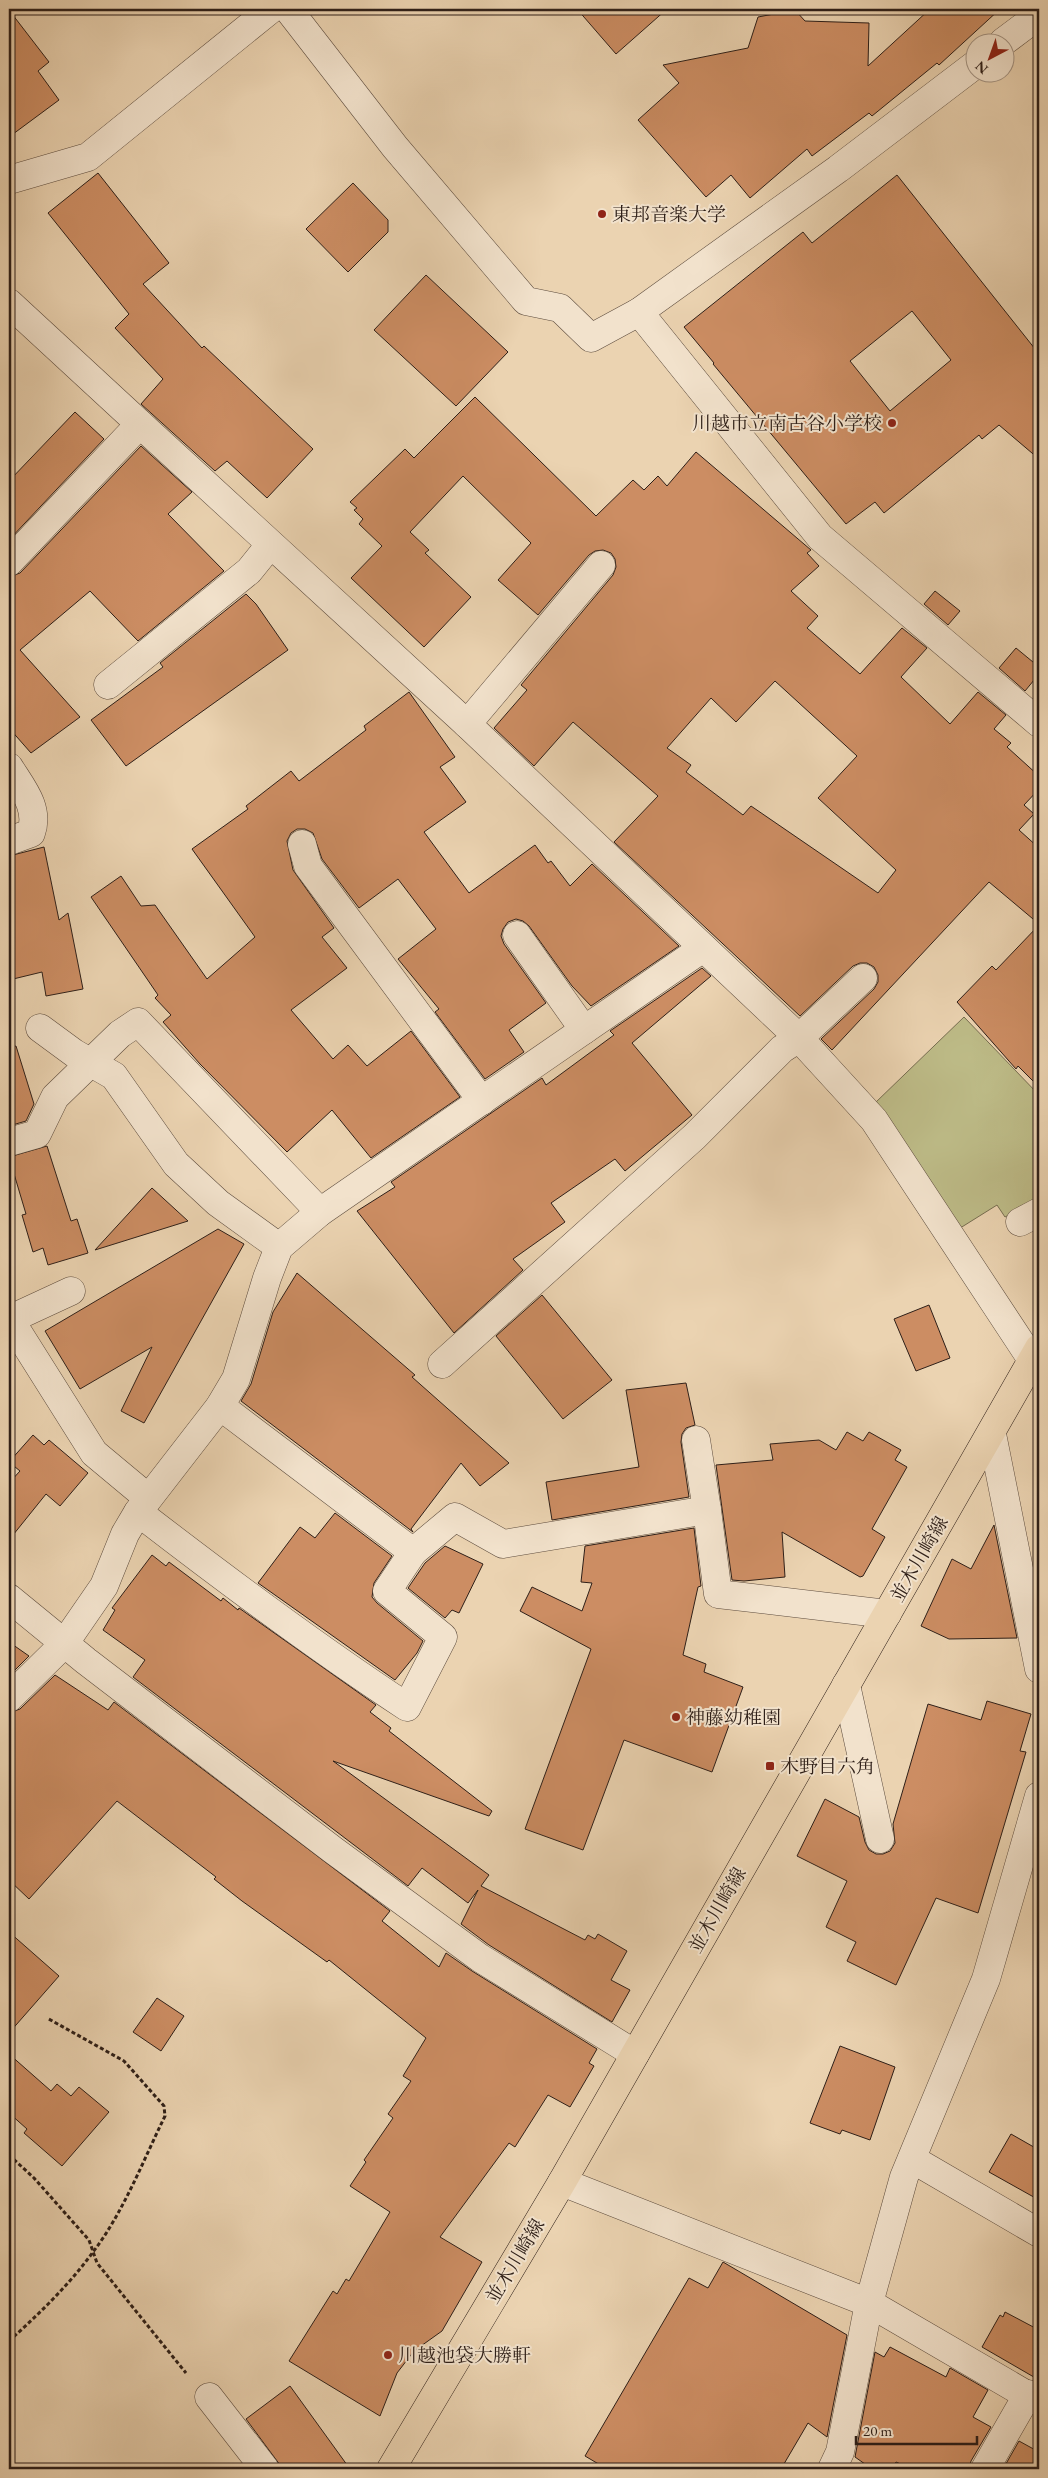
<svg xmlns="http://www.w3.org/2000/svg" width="1048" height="2478" font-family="'EB Garamond','Noto Serif JP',serif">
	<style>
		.green { fill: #bdbb87; stroke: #766d50 }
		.building { fill: #cc8d63; stroke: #2e1f18; fill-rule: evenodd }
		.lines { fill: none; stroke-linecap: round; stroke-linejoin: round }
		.minor-casing { stroke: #5d4c3e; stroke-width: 29 }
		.major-casing { stroke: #2e1f18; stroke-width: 29 }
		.path { stroke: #2e1f18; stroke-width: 3; stroke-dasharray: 4 2.5; stroke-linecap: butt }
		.minor { stroke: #f2e2cc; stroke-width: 28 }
		.major { stroke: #ebd3b1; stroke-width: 28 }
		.poi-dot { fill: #8f2418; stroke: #f2e2cc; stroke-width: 2 }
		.labels { text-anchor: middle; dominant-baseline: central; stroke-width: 4; stroke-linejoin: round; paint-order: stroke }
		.poi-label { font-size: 19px; fill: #2e1f18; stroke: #f2e2cc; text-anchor: start }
		.street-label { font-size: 19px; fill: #2e1f18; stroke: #f2e2cc }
	</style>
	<rect width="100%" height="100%" fill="#ebd3b1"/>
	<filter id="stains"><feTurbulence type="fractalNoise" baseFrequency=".004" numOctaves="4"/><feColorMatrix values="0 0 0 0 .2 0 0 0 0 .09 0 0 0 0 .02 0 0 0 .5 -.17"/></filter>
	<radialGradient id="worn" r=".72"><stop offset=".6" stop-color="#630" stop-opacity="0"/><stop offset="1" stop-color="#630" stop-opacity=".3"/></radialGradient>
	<polygon class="green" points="964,1017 1039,1095 1039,1198 1005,1217 997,1205 957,1230 875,1103"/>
	<g class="building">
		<polygon points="577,9 667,9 616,54"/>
		<polygon points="930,9 1000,9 939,65 937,63 872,116 869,113 812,156 807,149 750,198 731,175 706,197 638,120 679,83 663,65 748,48 758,17 795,10 805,21 869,23 868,66"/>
		<polygon points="9,10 49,62 38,71 59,100 9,137"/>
		<polygon points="98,173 169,263 143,284 202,348 204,346 313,449 267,498 227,461 215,471 141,404 163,379 115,328 129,314 48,213"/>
		<path d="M 897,175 L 1039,354 L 1039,459 L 999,425 L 982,439 L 979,435 L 884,513 L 875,502 L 846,524 L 713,364 L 714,363 L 684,327 L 803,232 L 812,243 ZM 912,311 L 951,360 L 890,411 L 850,361 Z"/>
		<polygon points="353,183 388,220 388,232 348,272 306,229"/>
		<polygon points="426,275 508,352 456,406 374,330"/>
		<path d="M 475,397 L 596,516 L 633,480 L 644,490 L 658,476 L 667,486 L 696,452 L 811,550 L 807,553 L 819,566 L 791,591 L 818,616 L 807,628 L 860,674 L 902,628 L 927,648 L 901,677 L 950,724 L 978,692 L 1006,715 L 994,729 L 1011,743 L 1007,747 L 1039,776 L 1039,789 L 1024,805 L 1034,814 L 1019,830 L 1039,848 L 1039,924 L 989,882 L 832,1050 L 821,1039 L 874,989 L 878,982 L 878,975 L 874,967 L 867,963 L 860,963 L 853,966 L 800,1016 L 614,842 L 658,796 L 573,722 L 534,766 L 494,728 L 527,690 L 521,685 L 613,575 L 616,567 L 615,559 L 611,553 L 603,550 L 595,551 L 589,555 L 538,615 L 498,580 L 531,543 L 463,476 L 410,532 L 429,550 L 425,553 L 471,597 L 424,647 L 351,578 L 382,546 L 359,524 L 363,519 L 354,510 L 357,508 L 350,502 L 405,449 L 414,458 ZM 775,681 L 857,756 L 818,798 L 896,870 L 878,893 L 751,806 L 743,815 L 686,772 L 691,765 L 667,748 L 711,698 L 736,722 Z"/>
		<polygon points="75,412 104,439 9,540 9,481"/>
		<polygon points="141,446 192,492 168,514 224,571 138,641 90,591 20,650 80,717 31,753 9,728 9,577 20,573"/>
		<polygon points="935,591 960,611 948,625 924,604"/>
		<polygon points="246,594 256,604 288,650 126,766 91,720 163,667 160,663"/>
		<polygon points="1016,648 1039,667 1039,674 1025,691 999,668"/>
		<polygon points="409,692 455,757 440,767 466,802 424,832 469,893 535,845 548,863 551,861 570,886 592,864 679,946 591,1006 572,986 529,926 523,921 516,919 508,922 503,929 501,936 504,944 546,1003 509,1030 524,1052 485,1079 435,1012 439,1009 398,959 436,929 398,879 359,908 322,859 313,833 305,829 297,829 291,833 287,841 293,870 334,928 322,937 347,968 291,1010 333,1059 348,1045 367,1066 411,1031 460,1097 371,1158 332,1110 287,1152 200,1064 163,1022 171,1015 155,998 158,995 91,897 121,876 141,906 155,905 207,979 255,937 192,849 248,809 246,806 291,771 299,781 366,730 364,726"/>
		<polygon points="44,847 59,920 68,913 83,989 46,996 42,972 9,980 9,856"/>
		<polygon points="1039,925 1039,1087 1018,1066 1016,1069 957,1002 992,966 996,970"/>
		<polygon points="702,968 711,976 632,1043 692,1115 625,1171 615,1159 551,1203 565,1222 513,1259 523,1270 454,1333 357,1211 395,1187 391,1182 542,1078 546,1085 614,1035 610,1031"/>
		<polygon points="16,1046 34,1104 26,1121 9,1126 9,1047"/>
		<polygon points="47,1146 71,1221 77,1219 88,1253 48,1265 43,1248 33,1252 22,1215 26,1214 9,1157"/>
		<polygon points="152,1188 188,1221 95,1250"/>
		<polygon points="218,1229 244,1244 144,1423 121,1411 152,1347 80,1389 45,1331"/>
		<polygon points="297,1273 415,1375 412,1377 509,1463 480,1486 461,1463 411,1529 413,1532 241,1401 251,1384 273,1312"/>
		<polygon points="542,1295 612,1380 563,1419 496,1336"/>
		<polygon points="929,1305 950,1358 916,1371 894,1319"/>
		<polygon points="686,1383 695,1425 686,1428 682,1434 681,1442 689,1497 552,1520 546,1482 639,1467 626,1390"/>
		<polygon points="847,1432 863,1441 869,1432 901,1450 895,1460 907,1467 872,1529 885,1537 863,1576 860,1577 782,1532 785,1577 744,1581 732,1580 716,1465 773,1460 770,1444 819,1440 836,1450"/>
		<polygon points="33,1435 44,1445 49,1440 88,1473 60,1506 46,1494 9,1540 9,1483 20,1471 9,1462"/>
		<polygon points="335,1513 392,1556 374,1583 372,1597 377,1603 423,1641 417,1653 395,1680 258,1583 300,1527 315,1538"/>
		<polygon points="994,1525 1017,1638 949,1639 921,1626 952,1559 971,1569"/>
		<polygon points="694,1528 701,1586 698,1587 683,1655 706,1664 704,1672 743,1687 712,1772 624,1740 583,1850 525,1829 591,1649 520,1611 532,1587 582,1611 592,1583 581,1582 585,1546"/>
		<polygon points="445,1546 483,1564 459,1613 452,1610 445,1618 408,1588 425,1563"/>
		<polygon points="152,1555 166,1566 169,1562 221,1601 223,1598 238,1610 239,1608 376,1705 370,1712 391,1728 389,1731 492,1811 489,1816 333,1761 489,1875 481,1886 585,1940 588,1935 595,1939 598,1934 627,1951 611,1980 630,1990 612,2022 489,1945 461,1924 478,1890 468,1903 422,1868 408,1886 133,1677 145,1660 103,1630 115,1610 112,1608"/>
		<polygon points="9,1642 29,1656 9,1676"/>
		<polygon points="55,1675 108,1710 114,1702 390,1911 382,1921 439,1967 446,1953 472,1971 597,2049 589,2063 594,2066 570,2107 548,2095 515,2147 509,2143 440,2237 482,2262 442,2331 414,2351 397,2373 380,2416 289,2361 333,2291 337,2294 346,2279 349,2281 390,2212 350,2186 366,2162 364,2160 393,2118 388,2114 411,2081 403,2076 426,2038 329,1960 327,1962 242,1901 214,1879 216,1877 117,1801 29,1899 9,1880 9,1713 20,1709"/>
		<polygon points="987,1701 1031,1714 1020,1751 1026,1752 978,1913 936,1898 896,1985 847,1961 856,1942 826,1927 847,1881 797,1856 825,1799 859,1817 865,1842 869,1850 876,1854 883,1854 890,1851 895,1843 893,1824 928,1704 981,1720"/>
		<polygon points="9,1932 59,1976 9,2033"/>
		<polygon points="157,1998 184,2016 161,2051 133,2032"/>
		<polygon points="840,2046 895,2067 870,2140 842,2130 840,2134 810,2123"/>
		<polygon points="9,2054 51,2091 57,2084 71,2096 79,2087 109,2112 62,2166 24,2133 27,2129 9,2113"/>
		<polygon points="1011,2134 1039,2150 1039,2200 989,2172"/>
		<polygon points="723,2262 847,2335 827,2437 808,2423 781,2469 607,2469 585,2456 689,2278 708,2288"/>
		<polygon points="1005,2312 1039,2330 1039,2380 982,2347 1000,2315 1003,2317"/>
		<polygon points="890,2347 946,2377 950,2368 988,2390 973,2417 991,2427 971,2461 969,2469 912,2469 896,2462 892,2469 872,2469 855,2457 875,2352 884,2357"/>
		<polygon points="290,2386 350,2469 283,2469 246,2419"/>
		<polygon points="1019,2441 1039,2452 1039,2469 1003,2469"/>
	</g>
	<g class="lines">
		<g class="minor-casing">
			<g id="minor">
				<polyline points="288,9 395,147 526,301 560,308 591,338 639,312 838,169 976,64"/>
				<polyline points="1003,42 1039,15"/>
				<polyline points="9,180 88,157 271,9"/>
				<polyline points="9,303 140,424"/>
				<polyline points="639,312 820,537 1039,723"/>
				<polyline points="9,562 140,424 467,724 799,1038 874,1120 1032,1360"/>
				<polyline points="108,685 249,571 270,545"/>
				<polyline points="467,724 601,565"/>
				<path d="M 9,767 C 22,788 40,808 31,833 L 9,841"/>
				<polyline points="302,844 308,866 482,1101"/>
				<polyline points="517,935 584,1030"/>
				<polyline points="40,1028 74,1053 114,1076 176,1164 218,1203 279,1247"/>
				<polyline points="9,1142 37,1134 55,1097 120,1034 138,1022 320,1212"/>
				<polyline points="1020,1222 1039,1212"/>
				<polyline points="71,1291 17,1316 14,1326 94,1453 148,1498"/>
				<polyline points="442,1364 694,1137 782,1049 799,1038 863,978"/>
				<polyline points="220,1406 413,1552 455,1517 503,1544 707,1510 718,1594 887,1614"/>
				<polyline points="992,1434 1039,1669"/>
				<polyline points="696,1440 707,1510"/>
				<path d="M 138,1512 C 226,1580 314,1646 407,1707 L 443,1637 L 387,1591 L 413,1552"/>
				<polyline points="9,1598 86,1661 333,1850 480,1958 635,2054"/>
				<polyline points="846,1685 880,1839"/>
				<polyline points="9,1698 64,1644 104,1586 125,1534 138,1512 220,1406 236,1379 267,1278 279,1247 320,1212 703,948"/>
				<polyline points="912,2159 1039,2233"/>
				<polyline points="562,2182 869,2303 1039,2402"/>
				<polyline points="209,2397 265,2469"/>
				<polyline points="832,2469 840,2452 869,2303 904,2177 986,1979 1039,1796"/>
				<polyline points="985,2469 1028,2394"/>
			</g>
		</g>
		<g class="major-casing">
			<polyline id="major" points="391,2469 562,2182 1039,1348"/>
		</g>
		<g class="path">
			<polyline points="9,2155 34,2178 89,2240 97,2263 186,2373"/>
			<path d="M 9,2341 C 39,2314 69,2285 93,2252 C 123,2213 143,2161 165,2116 L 164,2106 L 124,2061 L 47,2018"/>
		</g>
		<use href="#minor" class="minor"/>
		<use href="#major" class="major"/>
	</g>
	<g class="poi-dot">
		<circle cx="602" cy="214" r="5"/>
		<circle cx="892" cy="423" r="5"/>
		<circle cx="676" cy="1717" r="5"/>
		<rect x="765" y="1761" width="10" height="10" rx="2.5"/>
		<circle cx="388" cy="2355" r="5"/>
	</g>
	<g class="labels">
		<g class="poi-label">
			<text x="612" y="214">東邦音楽大学</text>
			<text x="882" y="423" text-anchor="end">川越市立南古谷小学校</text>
			<text x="686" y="1717">神藤幼稚園</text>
			<text x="780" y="1766">木野目六角</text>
			<text x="398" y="2355">川越池袋大勝軒</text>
		</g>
		<g class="street-label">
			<text transform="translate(919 1559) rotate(-60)">並木川崎線</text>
			<text transform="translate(717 1910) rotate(-60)">並木川崎線</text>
			<text transform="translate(515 2261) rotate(-59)">並木川崎線</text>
		</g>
	</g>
	<rect width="1048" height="2478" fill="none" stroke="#ebd3b1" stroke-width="30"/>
	<rect x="10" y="10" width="1028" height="2458" fill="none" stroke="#2e1f18" stroke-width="2.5"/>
	<rect x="15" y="15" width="1018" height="2448" fill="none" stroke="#2e1f18"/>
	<g transform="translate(990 58) rotate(221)"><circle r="24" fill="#f2e2cc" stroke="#a49484"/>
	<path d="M0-4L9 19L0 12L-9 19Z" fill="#8f2418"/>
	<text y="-8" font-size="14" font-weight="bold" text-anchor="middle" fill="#2e1f18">N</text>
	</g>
	<path d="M856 2436v8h121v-8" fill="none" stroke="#2e1f18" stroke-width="2.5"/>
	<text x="863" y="2436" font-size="15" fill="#2e1f18" stroke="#f2e2cc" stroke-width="4" paint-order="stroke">20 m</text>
	<rect width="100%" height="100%" filter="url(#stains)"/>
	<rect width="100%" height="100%" fill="url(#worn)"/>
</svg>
